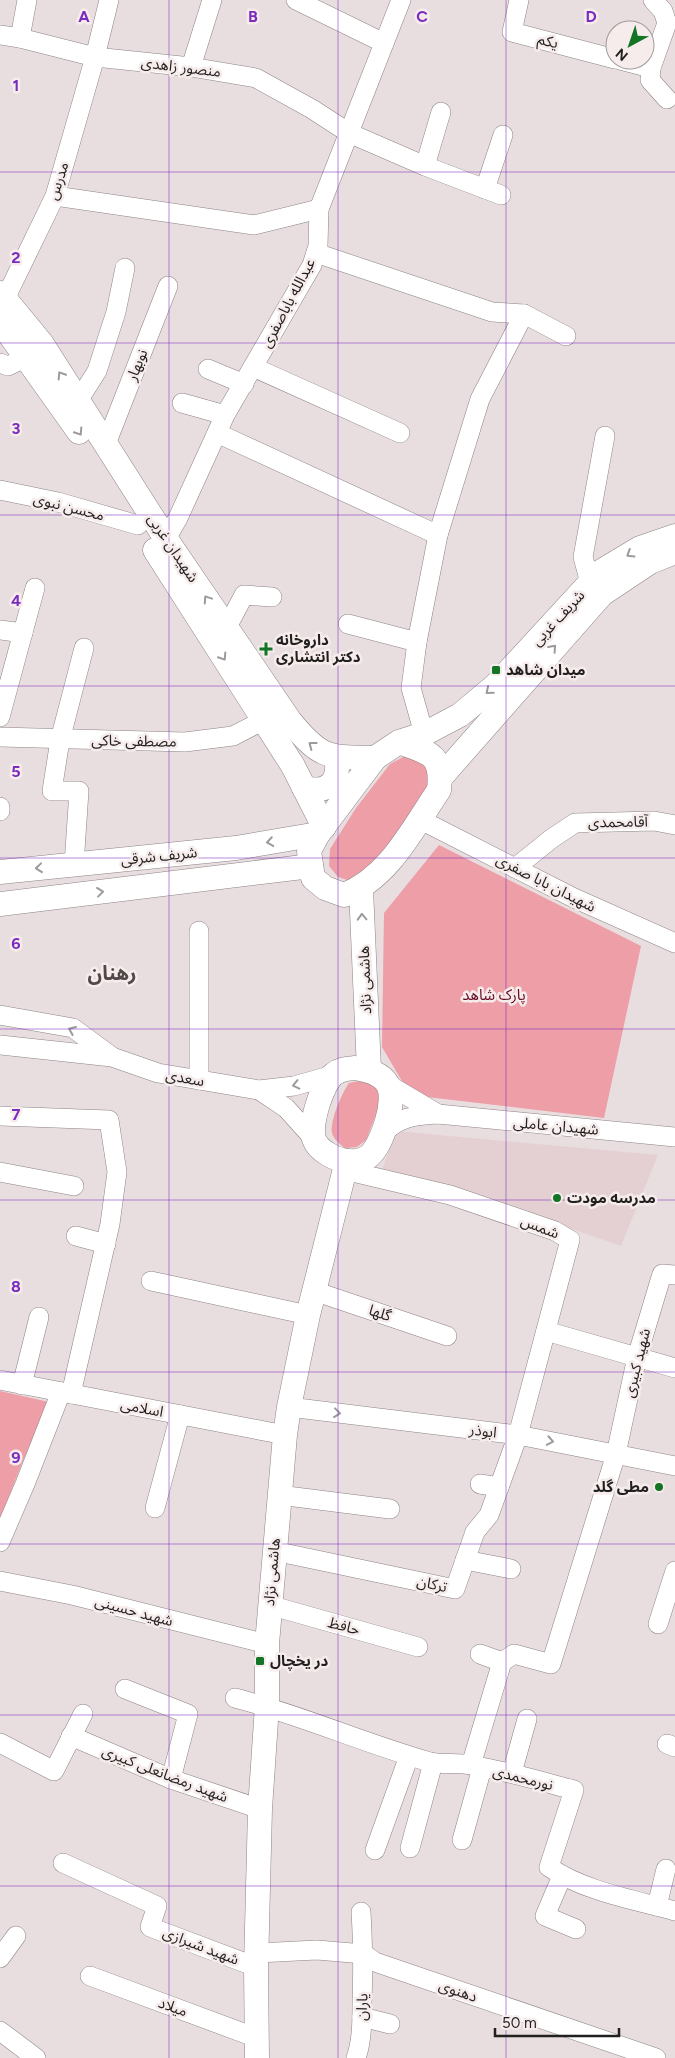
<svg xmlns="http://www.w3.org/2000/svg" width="675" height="2058" font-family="Figtree,'Noto Sans Arabic',sans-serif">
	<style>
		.built { fill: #e4d0d2 }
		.green { fill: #ed9ea6 }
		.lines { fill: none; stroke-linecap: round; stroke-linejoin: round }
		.minor-casing { stroke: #8d8384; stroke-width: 20 }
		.major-casing { stroke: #8d8384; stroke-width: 25 }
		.minor { stroke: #fff; stroke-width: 19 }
		.major { stroke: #fff; stroke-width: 24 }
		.oneway { stroke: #9c9a9a }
		.grid { fill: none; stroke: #7b2cbf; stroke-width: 1; stroke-opacity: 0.55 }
		.poi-dot { fill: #127424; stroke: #f6ecec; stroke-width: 2 }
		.labels { text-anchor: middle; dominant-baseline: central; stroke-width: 5; stroke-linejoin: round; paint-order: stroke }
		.street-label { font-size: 15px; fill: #221f1f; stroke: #f6ecec }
		.poi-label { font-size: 15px; font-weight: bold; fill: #221f1f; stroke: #f6ecec; text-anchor: start }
		.park-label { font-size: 15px; fill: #650923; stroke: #f6ecec }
		.district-label { font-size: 20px; font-weight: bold; fill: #514949; stroke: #f6ecec }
		.grid-label { font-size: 16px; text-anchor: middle; font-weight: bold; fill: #7b2cbf; stroke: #f6ecec; stroke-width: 5; stroke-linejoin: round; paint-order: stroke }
	</style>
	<rect width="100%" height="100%" fill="#e9dedf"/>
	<polygon class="built" points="396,1131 658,1155 621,1246 566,1227 382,1170"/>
	<g class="green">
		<polygon points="405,756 425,761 432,785 377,863 350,881 338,877 329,866 330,849 356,808 390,764"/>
		<polygon points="439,845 641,946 604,1118 410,1095 382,1047 384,913"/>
		<path d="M 359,1081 L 372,1083 L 379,1092 L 380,1104 L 366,1140 L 357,1147 L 345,1148 C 340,1144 334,1140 332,1133 C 330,1120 342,1093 349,1083 Z"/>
		<polygon points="0,1391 49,1402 22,1463 0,1519"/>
	</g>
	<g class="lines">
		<g class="minor-casing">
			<g id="minor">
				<polyline points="296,0 384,43"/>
				<polyline points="519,0 512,32 615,59"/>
				<polyline points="653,0 663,11 667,23 651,68 650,80 667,99"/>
				<polyline points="0,35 20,38 95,57 191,67 256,78 312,109 349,133 425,166 501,195"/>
				<polyline points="20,38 27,0"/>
				<polyline points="620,60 651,68"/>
				<polyline points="191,67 212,0"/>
				<polyline points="425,166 441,112"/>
				<polyline points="485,189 503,135"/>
				<polyline points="55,196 254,225 319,209"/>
				<polyline points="316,253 492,312 524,314 566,336"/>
				<polyline points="5,299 55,196 95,57 109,0"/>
				<polyline points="0,363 8,366 27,357"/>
				<polyline points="253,367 400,433"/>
				<polyline points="208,369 244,384"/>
				<polyline points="78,401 97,371 116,312 125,268"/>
				<polyline points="182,403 225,415"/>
				<polyline points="217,433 438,535"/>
				<polyline points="106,444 168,286"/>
				<polyline points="0,490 58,502 138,525"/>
				<polyline points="166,539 178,518 225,415 312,265 318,246 319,209 401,0"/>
				<polyline points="590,583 583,557 605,436"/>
				<polyline points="348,624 417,642"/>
				<polyline points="227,627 244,595 272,597"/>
				<polyline points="0,630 23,633"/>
				<polyline points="0,717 35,588"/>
				<polyline points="424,734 411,688 417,642 438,535 480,399 524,314"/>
				<polyline points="0,737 185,742 233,736 264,720"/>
				<polyline points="0,807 0,811"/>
				<polyline points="419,819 574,898 675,943"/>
				<polyline points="74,865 79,791 52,791 60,740 84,648"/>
				<polyline points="515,868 551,839 575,823 654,821 675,825"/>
				<polyline points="199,931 199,1080"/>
				<polyline points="0,1015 73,1028 111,1056"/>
				<polyline points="0,1045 112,1057 158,1073 259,1090 294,1086 333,1075"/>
				<polyline points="389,1085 438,1114"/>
				<polyline points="259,1090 286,1108 314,1139"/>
				<polyline points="0,1116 109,1120 117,1172 110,1224 71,1394"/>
				<path d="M 383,1133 C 401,1116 414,1116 438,1114 L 675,1137"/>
				<polyline points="0,1172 74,1186"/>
				<polyline points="76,1236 106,1244"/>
				<polyline points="151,1281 308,1315"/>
				<polyline points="314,1291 447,1336"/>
				<polyline points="546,1331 675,1368"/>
				<polyline points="0,1380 285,1435"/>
				<polyline points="22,1385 39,1317"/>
				<polyline points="289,1407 518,1435 675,1466"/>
				<polyline points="480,1484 499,1487"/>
				<polyline points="279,1495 390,1509"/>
				<polyline points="155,1508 180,1415"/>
				<polyline points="0,1542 25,1484 61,1392"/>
				<polyline points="274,1551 455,1589 475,1532 489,1515 518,1435 570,1240 555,1231 450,1195 344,1170"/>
				<polyline points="465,1560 511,1569"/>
				<polyline points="0,1581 72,1595 267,1644"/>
				<polyline points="269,1605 418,1647"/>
				<polyline points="658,1624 675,1571"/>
				<polyline points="480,1654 502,1662"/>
				<polyline points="125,1689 188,1714 171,1779"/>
				<path d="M 235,1698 C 301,1715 363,1743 430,1762 C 443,1765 458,1762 471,1765 C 506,1771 540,1781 574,1790 L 549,1867 C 583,1891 635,1900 675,1911"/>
				<polyline points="71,1736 171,1779 260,1809"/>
				<polyline points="0,1743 54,1771 83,1714"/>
				<polyline points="667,1744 675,1747"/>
				<polyline points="471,1765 502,1662 514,1654 551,1664 616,1454 637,1357 662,1274 675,1275"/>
				<polyline points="512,1773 527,1719"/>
				<polyline points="462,1840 482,1768"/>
				<polyline points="410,1848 433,1763"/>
				<polyline points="375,1850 409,1756"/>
				<polyline points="63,1863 157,1906 150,1927 256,1967"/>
				<polyline points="562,1876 545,1916 576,1929"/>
				<polyline points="657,1906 666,1869"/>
				<polyline points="257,1953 317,1950 364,1954 375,1962 656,2058"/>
				<polyline points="0,1958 16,1936"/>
				<polyline points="90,1976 257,2038"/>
				<polyline points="362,2017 390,2024"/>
				<polyline points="0,2031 36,2058"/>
				<path d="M 356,2058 C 362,2041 362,2022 362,2004 C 363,1973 363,1943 361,1912"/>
			</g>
		</g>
		<g class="major-casing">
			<g id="major">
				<path d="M 0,293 L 42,344 L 166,539 L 290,721 C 321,759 327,757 375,758"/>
				<polyline points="0,321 79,432"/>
				<polyline points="155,550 293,766 324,827"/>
				<path d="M 399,742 C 429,753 443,753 439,790 C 413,828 389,878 344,895 L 325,888 L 313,878 L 309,851 L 318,834 L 375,758 L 399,742 L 424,734 L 460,715 L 496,685 L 600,572 L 640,548 L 675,536"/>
				<polyline points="441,777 602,594 650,562 675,552"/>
				<path d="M 304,788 C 328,794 341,782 336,757"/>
				<polyline points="0,872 236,848 318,834"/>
				<polyline points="361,889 369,1070"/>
				<polyline points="0,904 311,866"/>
				<path d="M 355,1068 C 367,1070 382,1073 388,1085 C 397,1100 382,1145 369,1156 C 363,1161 356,1162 348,1161 C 336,1160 318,1151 314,1139 C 309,1125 322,1083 334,1074 C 340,1069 347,1069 355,1068 Z"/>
				<polyline points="257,2058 256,1967 260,1809 267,1706 267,1644 285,1435 289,1407 308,1315 347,1161"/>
			</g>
		</g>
		<use href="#minor" class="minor"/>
		<use href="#major" class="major"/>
	</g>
	<defs><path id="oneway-chevron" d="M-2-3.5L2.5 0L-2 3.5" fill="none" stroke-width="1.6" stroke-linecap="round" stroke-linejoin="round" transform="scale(1.25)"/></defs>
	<g class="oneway">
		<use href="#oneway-chevron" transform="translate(61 375) rotate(-122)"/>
		<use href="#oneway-chevron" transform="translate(79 432) rotate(57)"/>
		<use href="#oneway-chevron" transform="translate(630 554) rotate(148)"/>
		<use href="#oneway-chevron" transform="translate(207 599) rotate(-124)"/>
		<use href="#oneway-chevron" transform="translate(553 648) rotate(-48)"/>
		<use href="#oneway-chevron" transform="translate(223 657) rotate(57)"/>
		<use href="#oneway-chevron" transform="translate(489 691) rotate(140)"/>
		<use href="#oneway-chevron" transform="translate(312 745) rotate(-143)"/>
		<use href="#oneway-chevron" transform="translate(270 842) rotate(171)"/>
		<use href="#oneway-chevron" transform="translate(39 868) rotate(174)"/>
		<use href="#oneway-chevron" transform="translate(100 892) rotate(-7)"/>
		<use href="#oneway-chevron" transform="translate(362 917) rotate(-92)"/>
		<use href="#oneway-chevron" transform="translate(72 1030) rotate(-157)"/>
		<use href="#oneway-chevron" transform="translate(296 1085) rotate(167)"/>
		<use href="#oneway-chevron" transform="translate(337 1413) rotate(7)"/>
		<use href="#oneway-chevron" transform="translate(550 1441) rotate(11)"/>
	</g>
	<path class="grid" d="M 169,0 L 169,2058M 338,0 L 338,2058M 506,0 L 506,2058M 0,172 L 675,172M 0,343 L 675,343M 0,515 L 675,515M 0,686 L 675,686M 0,858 L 675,858M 0,1029 L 675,1029M 0,1200 L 675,1200M 0,1372 L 675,1372M 0,1544 L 675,1544M 0,1715 L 675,1715M 0,1886 L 675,1886"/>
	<g class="poi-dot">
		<path d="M263.5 641.5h5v5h5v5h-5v5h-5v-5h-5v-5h5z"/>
		<rect x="491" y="665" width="10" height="10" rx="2.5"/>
		<circle cx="557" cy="1198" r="5"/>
		<circle cx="659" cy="1487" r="5"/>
		<rect x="255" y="1656" width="10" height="10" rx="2.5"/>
	</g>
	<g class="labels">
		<g class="street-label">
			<text transform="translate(548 41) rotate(14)">یکم</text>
			<text transform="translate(181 67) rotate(7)">منصور زاهدی</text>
			<text transform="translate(58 181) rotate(-72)">مدرس</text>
			<text transform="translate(288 303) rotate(-62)">عبدالله باباصفری</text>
			<text transform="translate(137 365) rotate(-68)">نوبهار</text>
			<text transform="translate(69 507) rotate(14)">محسن نبوی</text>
			<text transform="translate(173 548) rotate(56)">شهیدان غربی</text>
			<text transform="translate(558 618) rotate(-47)">شریف غربی</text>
			<text transform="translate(134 741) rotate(1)">مصطفی خاکی</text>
			<text transform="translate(618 822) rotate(-1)">آقامحمدی</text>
			<text transform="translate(159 856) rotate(-6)">شریف شرقی</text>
			<text transform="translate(546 883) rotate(27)">شهیدان بابا صفری</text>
			<text transform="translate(365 980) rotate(-92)">هاشمی نژاد</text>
			<text transform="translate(185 1078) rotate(10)">سعدی</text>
			<text transform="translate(556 1126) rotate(5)">شهیدان عاملی</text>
			<text transform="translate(540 1227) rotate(21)">شمس</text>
			<text transform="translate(380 1313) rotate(18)">گلها</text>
			<text transform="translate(637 1363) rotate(-76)">شهید کبیری</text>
			<text transform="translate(142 1408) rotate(11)">اسلامی</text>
			<text transform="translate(483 1431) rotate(7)">ابوذر</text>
			<text transform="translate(272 1572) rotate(-85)">هاشمی نژاد</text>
			<text transform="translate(432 1584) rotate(12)">ترکان</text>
			<text transform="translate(134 1611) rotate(15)">شهید حسینی</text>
			<text transform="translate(344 1626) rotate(15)">حافظ</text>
			<text transform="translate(165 1774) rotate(21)">شهید رمضانعلی کبیری</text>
			<text transform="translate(523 1778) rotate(14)">نورمحمدی</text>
			<text transform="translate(201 1946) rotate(21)">شهید شیرازی</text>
			<text transform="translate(458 1991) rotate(19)">دهنوی</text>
			<text transform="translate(173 2007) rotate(20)">میلاد</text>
			<text transform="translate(362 2007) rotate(-88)">یاران</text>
		</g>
		<g class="poi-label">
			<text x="276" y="640">داروخانه<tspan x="276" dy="17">دکتر انتشاری</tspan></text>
			<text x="506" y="670">میدان شاهد</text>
			<text x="567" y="1198">مدرسه مودت</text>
			<text x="649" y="1487" text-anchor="end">مطی گلد</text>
			<text x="270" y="1661">در یخچال</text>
		</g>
		<g class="park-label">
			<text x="494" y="995">پارک شاهد</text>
		</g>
		<g class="district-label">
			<text x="112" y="973">رهنان</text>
		</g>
	</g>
	<g class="grid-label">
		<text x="84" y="22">A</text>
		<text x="253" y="22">B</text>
		<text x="422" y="22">C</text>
		<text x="591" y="22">D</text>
		<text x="16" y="91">1</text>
		<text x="16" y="263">2</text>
		<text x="16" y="434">3</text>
		<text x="16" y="606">4</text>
		<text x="16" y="777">5</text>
		<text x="16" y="949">6</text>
		<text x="16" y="1120">7</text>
		<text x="16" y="1292">8</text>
		<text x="16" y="1463">9</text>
	</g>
	<g transform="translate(630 45) rotate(220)"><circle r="24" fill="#f6ecec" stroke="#a19a9a"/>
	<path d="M0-4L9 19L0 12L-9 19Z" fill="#127424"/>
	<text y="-8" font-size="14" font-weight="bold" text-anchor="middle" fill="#221f1f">N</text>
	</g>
	<path d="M495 2028v8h124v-8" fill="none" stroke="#221f1f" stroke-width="2.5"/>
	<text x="502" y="2028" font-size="15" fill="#221f1f" stroke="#f6ecec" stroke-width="4" paint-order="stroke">50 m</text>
</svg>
